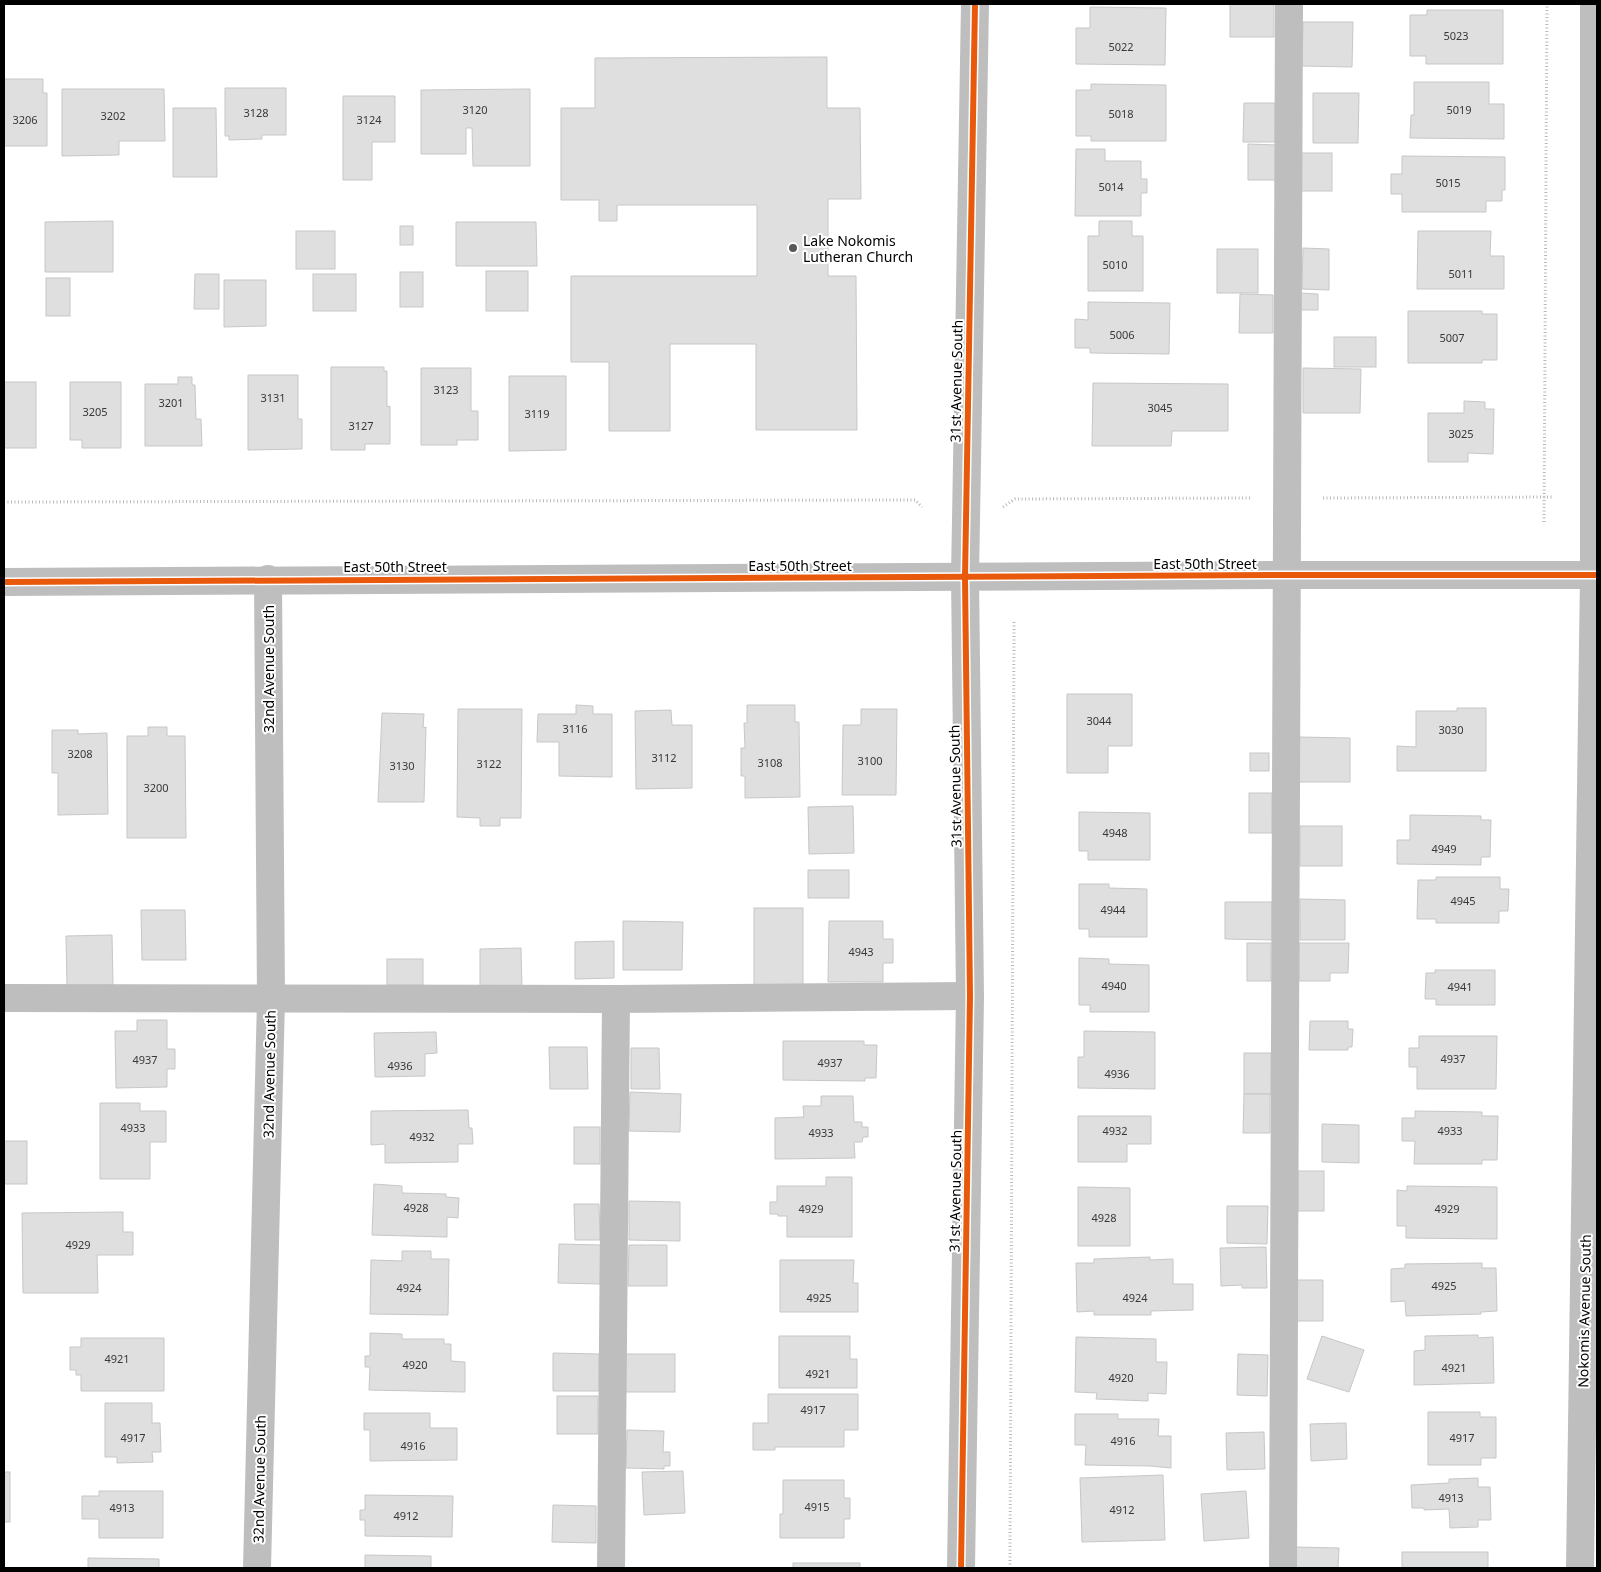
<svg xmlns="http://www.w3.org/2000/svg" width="1601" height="1572" font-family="'Noto Sans',sans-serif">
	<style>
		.building { fill: #dfdfdf; stroke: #c7c7c7 }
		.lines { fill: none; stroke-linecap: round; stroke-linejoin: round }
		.path { stroke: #b9b9b9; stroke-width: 3; stroke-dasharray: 1 2.5; stroke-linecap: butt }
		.minor { stroke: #bebebe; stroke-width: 28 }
		.cycleway-casing { stroke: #fff; stroke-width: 9 }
		.cycleway { stroke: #e8590c; stroke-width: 6 }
		.poi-dot { fill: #595959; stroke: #fff; stroke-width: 2 }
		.labels { text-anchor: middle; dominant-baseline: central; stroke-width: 4; stroke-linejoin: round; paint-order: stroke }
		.number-label { font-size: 11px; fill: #383838 }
		.poi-label { font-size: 14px; fill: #000; stroke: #fff; text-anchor: start }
		.street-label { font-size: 14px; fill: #000; stroke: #fff }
	</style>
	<rect width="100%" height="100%" fill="#fff"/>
	<g class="building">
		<rect x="1230" y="4" width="44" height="33"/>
		<polygon points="1090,7 1166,8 1165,65 1076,64 1076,28 1090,28"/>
		<polygon points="1427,10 1503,10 1503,64 1426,64 1426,56 1410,56 1410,15 1427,15"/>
		<polygon points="1303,22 1353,22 1352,67 1302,66"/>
		<polygon points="827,57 827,108 860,108 861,199 828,199 828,276 856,276 857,430 756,430 756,344 670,344 670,431 609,431 609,362 571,362 571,276 757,276 757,205 617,205 617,221 599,221 599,200 561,200 561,108 595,108 595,58"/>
		<polygon points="4,79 43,79 43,93 47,93 47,146 4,146"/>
		<polygon points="1414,82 1489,82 1489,104 1504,104 1504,139 1410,138 1411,115 1414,115"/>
		<polygon points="1091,84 1166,85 1166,141 1091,141 1091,136 1076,136 1076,90 1091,90"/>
		<polygon points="225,88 286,88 286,135 262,135 262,139 229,140 229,136 225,136"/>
		<polygon points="62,89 164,89 165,141 119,141 119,155 62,156"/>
		<polygon points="530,89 530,166 473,166 472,128 466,128 466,154 421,154 421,90"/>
		<polygon points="1313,93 1359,93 1358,143 1313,143"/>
		<polygon points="343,96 395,96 395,142 372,142 372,180 343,180"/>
		<polygon points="1244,103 1275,103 1275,142 1243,142"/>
		<polygon points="173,108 216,108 217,177 173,177"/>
		<polygon points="1248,144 1277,145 1277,180 1248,180"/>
		<polygon points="1076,149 1105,149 1105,161 1141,161 1141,179 1147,179 1147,193 1141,193 1141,216 1075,216"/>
		<rect x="1301" y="153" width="31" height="38"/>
		<polygon points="1402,156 1505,157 1505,190 1502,190 1502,201 1486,201 1486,212 1402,212 1402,194 1391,194 1391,174 1402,174"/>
		<polygon points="113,221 113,272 45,272 45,222"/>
		<polygon points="1099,221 1132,221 1132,236 1143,236 1143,291 1088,291 1088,236 1099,236"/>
		<polygon points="456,222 536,222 537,266 456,266"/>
		<rect x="400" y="226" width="13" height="19"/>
		<rect x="296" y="231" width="39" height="38"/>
		<polygon points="1418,231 1491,231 1490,256 1504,256 1504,289 1417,289"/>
		<polygon points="1303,248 1329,249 1329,290 1302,289"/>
		<rect x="1217" y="249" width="41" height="44"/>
		<rect x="486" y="271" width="42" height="40"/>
		<rect x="400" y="272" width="23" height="35"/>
		<polygon points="195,274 219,274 219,309 194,309"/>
		<rect x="313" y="274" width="43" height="37"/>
		<rect x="46" y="278" width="24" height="38"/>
		<polygon points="224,280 266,280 266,326 224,327"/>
		<polygon points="1300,293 1318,294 1318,310 1300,310"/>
		<polygon points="1240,294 1273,295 1273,333 1239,333"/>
		<polygon points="1088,302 1170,303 1169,354 1090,353 1090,348 1075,348 1075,319 1088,320"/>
		<polygon points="1408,311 1482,311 1482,314 1497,314 1497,360 1482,360 1482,363 1408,363"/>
		<rect x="1334" y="337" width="42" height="30"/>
		<polygon points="331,367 384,367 384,371 387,371 387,407 390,406 390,444 365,444 365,450 331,450"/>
		<polygon points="421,368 471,368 471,411 478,411 478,440 457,440 457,445 421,445"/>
		<polygon points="1303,368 1361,369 1360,413 1303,413"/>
		<polygon points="248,375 298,375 298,419 302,419 302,449 248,450"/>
		<polygon points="509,376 566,376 566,450 509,451"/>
		<polygon points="178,377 192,377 192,385 195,385 196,419 201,419 202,446 145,446 145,384 178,384"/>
		<rect x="4" y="382" width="32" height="66"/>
		<polygon points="70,382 121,382 121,448 82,448 82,440 70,440"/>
		<polygon points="1093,383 1228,384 1228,431 1172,431 1171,446 1092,446"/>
		<polygon points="1464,401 1485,402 1485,409 1494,409 1493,454 1468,453 1468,462 1428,462 1428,413 1464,413"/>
		<polygon points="1067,694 1132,694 1132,746 1108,746 1108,773 1067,773"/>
		<polygon points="576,705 593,706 593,714 612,714 612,777 559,776 559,742 537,742 538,714 576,714"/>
		<polygon points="747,705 795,705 795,722 799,722 800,797 745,798 745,776 741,776 741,748 745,748 744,723 747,723"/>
		<polygon points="1457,708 1486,708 1486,771 1397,771 1397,746 1416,747 1416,711 1457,711"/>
		<polygon points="458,709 522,709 521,818 500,818 500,826 480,826 480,818 457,817"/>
		<polygon points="861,709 897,709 896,795 842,795 843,725 861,725"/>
		<polygon points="671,710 672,725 692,725 692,788 636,789 635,711"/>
		<polygon points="382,713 424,714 423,728 426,727 424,802 378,802"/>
		<polygon points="148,727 167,727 167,736 185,736 186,838 127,838 127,736 148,736"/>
		<polygon points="52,730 78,730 78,734 107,733 108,814 58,815 58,773 52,773"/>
		<polygon points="1299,737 1350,738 1350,782 1299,782"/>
		<rect x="1250" y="753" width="19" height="18"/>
		<rect x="1249" y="793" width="23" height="40"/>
		<polygon points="853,806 854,853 809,854 808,807"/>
		<polygon points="1079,812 1150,813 1150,860 1088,860 1088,851 1079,851"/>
		<polygon points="1410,815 1481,816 1481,820 1491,820 1490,857 1481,857 1481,865 1397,864 1397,840 1410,840"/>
		<rect x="1300" y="826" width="42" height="40"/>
		<rect x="808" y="870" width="41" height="28"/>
		<polygon points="1436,877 1500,877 1500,889 1509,889 1508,911 1499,911 1499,923 1436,923 1436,919 1417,919 1418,880 1436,880"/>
		<polygon points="1079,884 1109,884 1109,888 1147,889 1147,937 1089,937 1089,929 1079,929"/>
		<polygon points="1300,899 1345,900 1345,940 1300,940"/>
		<polygon points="1225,902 1272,902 1272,940 1225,939"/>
		<rect x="754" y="908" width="49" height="77"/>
		<polygon points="141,910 185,910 186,960 142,960"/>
		<polygon points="623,921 683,922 682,970 623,970"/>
		<polygon points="829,921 883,921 883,939 893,939 893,963 883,963 883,982 828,982"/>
		<polygon points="112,935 113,985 67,986 66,936"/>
		<polygon points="614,941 614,978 575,979 575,942"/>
		<rect x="1247" y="943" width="24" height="38"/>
		<polygon points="1299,943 1349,943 1348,973 1330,973 1330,981 1299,981"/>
		<polygon points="521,948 522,989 480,989 480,949"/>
		<polygon points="1079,958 1109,959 1109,964 1149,965 1149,1012 1090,1012 1090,1005 1079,1005"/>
		<rect x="387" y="959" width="36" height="26"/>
		<polygon points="1435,970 1495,970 1495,1005 1436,1005 1436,999 1425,999 1426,973 1435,973"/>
		<polygon points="137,1020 167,1020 167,1049 175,1049 175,1069 167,1069 167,1087 116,1088 115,1031 137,1031"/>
		<polygon points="1310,1021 1348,1021 1348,1029 1353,1029 1352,1047 1348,1047 1348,1050 1309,1050"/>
		<polygon points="1084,1031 1155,1032 1155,1089 1078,1088 1078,1057 1084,1057"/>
		<polygon points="436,1032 437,1053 425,1054 425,1076 375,1077 374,1033"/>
		<polygon points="1419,1036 1497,1036 1496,1089 1417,1089 1417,1067 1409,1067 1409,1048 1419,1048"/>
		<polygon points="783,1041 864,1041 864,1045 877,1045 876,1078 865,1078 865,1081 783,1080"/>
		<polygon points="549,1047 587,1047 588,1089 550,1089"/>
		<polygon points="631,1048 659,1048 660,1089 631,1089"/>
		<rect x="1244" y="1053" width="27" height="41"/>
		<polygon points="630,1092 681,1094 680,1132 629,1131"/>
		<polygon points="1244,1094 1270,1094 1270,1133 1243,1133"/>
		<polygon points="821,1096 853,1096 854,1122 862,1122 862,1127 868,1127 868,1137 863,1137 862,1142 854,1142 855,1158 775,1159 775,1118 804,1117 803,1106 821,1106"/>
		<polygon points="100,1103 140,1103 140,1111 166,1111 166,1142 150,1142 150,1179 100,1179"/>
		<polygon points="468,1110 469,1128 472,1128 473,1144 458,1144 458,1162 385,1163 385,1144 371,1145 371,1111"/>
		<polygon points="1415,1111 1482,1112 1482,1116 1498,1116 1497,1160 1482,1160 1482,1164 1414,1164 1415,1141 1402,1141 1402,1118 1415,1118"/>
		<polygon points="1078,1116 1151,1116 1151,1144 1127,1144 1127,1162 1078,1162"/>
		<polygon points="1322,1124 1359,1125 1359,1163 1322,1162"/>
		<rect x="574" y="1127" width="26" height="37"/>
		<rect x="4" y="1141" width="23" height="43"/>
		<rect x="1298" y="1171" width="26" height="40"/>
		<polygon points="826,1177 852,1177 852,1237 787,1237 787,1216 778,1216 778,1214 770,1214 770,1202 777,1202 777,1186 826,1186"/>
		<polygon points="374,1184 402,1186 402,1193 446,1194 446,1197 459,1198 458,1218 447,1217 447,1237 372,1235"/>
		<polygon points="1407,1186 1497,1187 1497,1239 1406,1238 1406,1226 1397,1226 1397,1190 1407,1191"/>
		<polygon points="1078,1187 1130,1188 1130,1246 1078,1246"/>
		<polygon points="629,1201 680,1202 680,1241 629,1240"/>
		<polygon points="574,1204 599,1204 600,1240 575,1240"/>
		<polygon points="1227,1206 1268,1206 1267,1244 1227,1243"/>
		<polygon points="123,1212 123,1232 133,1232 133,1255 97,1255 98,1293 23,1293 22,1213"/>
		<polygon points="559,1244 601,1245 600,1284 558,1283"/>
		<polygon points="629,1245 667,1245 667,1286 628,1286"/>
		<polygon points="1266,1247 1267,1288 1242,1288 1242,1285 1221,1286 1220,1248"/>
		<polygon points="402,1251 431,1251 431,1259 449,1259 448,1315 370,1314 371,1260 402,1261"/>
		<polygon points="1150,1257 1150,1260 1173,1259 1173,1284 1193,1284 1193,1310 1151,1311 1151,1315 1094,1315 1094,1311 1077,1312 1076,1263 1094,1263 1094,1259"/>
		<polygon points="780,1260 854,1260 853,1283 858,1283 858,1312 780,1312"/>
		<polygon points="1482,1263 1482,1268 1496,1268 1497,1311 1481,1312 1481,1314 1406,1316 1405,1301 1391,1302 1391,1269 1405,1268 1405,1264"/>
		<polygon points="1295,1280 1323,1280 1323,1321 1296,1321"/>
		<polygon points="370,1333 402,1334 402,1339 444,1339 444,1344 451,1344 451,1361 465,1362 465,1392 369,1390 370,1367 365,1367 365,1356 370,1356"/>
		<polygon points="1478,1335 1478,1338 1493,1337 1494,1383 1414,1385 1414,1351 1425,1350 1425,1336"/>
		<polygon points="779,1336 850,1336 850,1359 857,1359 857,1388 779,1388"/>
		<polygon points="1322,1336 1364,1350 1349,1392 1307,1379"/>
		<polygon points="1076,1337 1156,1339 1156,1362 1167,1362 1166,1394 1148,1393 1148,1401 1096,1399 1097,1393 1075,1392"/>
		<polygon points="81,1338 164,1338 164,1391 81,1391 81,1375 76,1375 76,1370 70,1370 70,1347 81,1347"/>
		<polygon points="553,1353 599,1354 599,1391 553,1391"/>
		<rect x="625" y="1354" width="50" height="38"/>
		<polygon points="1238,1354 1268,1355 1267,1396 1237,1395"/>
		<polygon points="768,1394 858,1394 858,1430 844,1430 844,1447 775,1447 775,1450 753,1450 753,1423 768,1423"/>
		<rect x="557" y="1396" width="41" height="38"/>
		<polygon points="105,1403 152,1403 152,1423 160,1423 161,1452 152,1452 153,1462 117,1463 117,1457 105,1457"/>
		<polygon points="1428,1412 1480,1412 1480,1417 1496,1417 1496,1458 1481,1458 1481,1465 1428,1465"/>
		<polygon points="364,1413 430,1413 430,1428 457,1428 457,1460 370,1461 370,1430 364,1430"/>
		<polygon points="1075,1414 1118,1414 1118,1419 1159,1419 1158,1436 1171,1436 1171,1468 1150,1466 1085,1465 1086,1445 1075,1445"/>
		<polygon points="1346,1423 1347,1459 1311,1461 1310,1424"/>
		<polygon points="627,1430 664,1431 663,1452 670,1452 670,1466 664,1466 664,1469 626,1468"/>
		<polygon points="1264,1432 1265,1469 1227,1470 1226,1433"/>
		<polygon points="683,1471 685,1513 644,1515 642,1472"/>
		<rect x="4" y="1472" width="6" height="50"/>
		<polygon points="1163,1475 1165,1540 1082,1542 1080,1478"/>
		<polygon points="1478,1478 1478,1487 1490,1487 1491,1520 1478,1520 1478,1527 1450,1528 1449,1509 1424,1510 1424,1508 1412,1508 1411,1485 1449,1483 1449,1479"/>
		<polygon points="783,1480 844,1480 844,1498 850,1498 850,1519 844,1519 844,1538 780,1538 780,1514 783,1514"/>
		<polygon points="99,1491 163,1491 163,1538 99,1538 99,1519 82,1519 82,1496 99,1496"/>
		<polygon points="1246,1491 1249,1538 1204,1541 1201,1494"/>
		<polygon points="365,1495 453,1496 452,1537 365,1536 365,1520 360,1520 360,1510 365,1510"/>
		<polygon points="553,1505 596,1506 596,1543 552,1542"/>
		<polygon points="1296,1547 1339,1548 1338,1568 1296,1568"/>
		<rect x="1402" y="1552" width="86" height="16"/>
		<polygon points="365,1555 431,1556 431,1568 365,1568"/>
		<polygon points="88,1558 159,1559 159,1568 88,1568"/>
		<rect x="793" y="1563" width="67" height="5"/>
	</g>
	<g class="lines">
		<g class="path">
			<polyline points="1323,498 1554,497"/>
			<polyline points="4,502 915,500 922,507"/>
			<polyline points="1003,507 1015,499 1251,498"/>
			<polyline points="1544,522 1547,4"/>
			<polyline points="1010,1568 1014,621"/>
		</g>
		<g class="minor">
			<polyline points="4,582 1286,575 1597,575"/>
			<polyline points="4,998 616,999 970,996"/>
			<polyline points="257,1568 271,999 268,579"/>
			<polyline points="611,1568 616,999"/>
			<polyline points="961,1568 970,996 965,577 975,4"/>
			<polyline points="1283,1568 1289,4"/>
			<polyline points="1580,1568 1594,575 1594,4"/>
		</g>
		<g class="cycleway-casing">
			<g id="cycleway">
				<polyline points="4,582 1286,575 1597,575"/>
				<polyline points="961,1568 970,996 965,577 975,4"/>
			</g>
		</g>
		<use href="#cycleway" class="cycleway"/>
	</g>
	<circle class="poi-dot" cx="793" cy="248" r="5"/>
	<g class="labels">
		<g class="number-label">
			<text x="1456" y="35">5023</text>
			<text x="1121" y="46">5022</text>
			<text x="475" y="109">3120</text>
			<text x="1459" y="109">5019</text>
			<text x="256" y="112">3128</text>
			<text x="1121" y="113">5018</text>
			<text x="113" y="115">3202</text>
			<text x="25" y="119">3206</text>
			<text x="369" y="119">3124</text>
			<text x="1448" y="182">5015</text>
			<text x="1111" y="186">5014</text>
			<text x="1115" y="264">5010</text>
			<text x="1461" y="273">5011</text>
			<text x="1122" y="334">5006</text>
			<text x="1452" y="337">5007</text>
			<text x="446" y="389">3123</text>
			<text x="273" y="397">3131</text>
			<text x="171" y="402">3201</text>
			<text x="1160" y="407">3045</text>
			<text x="95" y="411">3205</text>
			<text x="537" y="413">3119</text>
			<text x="361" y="425">3127</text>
			<text x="1461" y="433">3025</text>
			<text x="1099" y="720">3044</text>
			<text x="575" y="728">3116</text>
			<text x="1451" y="729">3030</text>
			<text x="80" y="753">3208</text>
			<text x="664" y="757">3112</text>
			<text x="870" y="760">3100</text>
			<text x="770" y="762">3108</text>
			<text x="489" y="763">3122</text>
			<text x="402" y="765">3130</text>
			<text x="156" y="787">3200</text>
			<text x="1115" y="832">4948</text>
			<text x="1444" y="848">4949</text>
			<text x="1463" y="900">4945</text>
			<text x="1113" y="909">4944</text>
			<text x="861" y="951">4943</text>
			<text x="1114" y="985">4940</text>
			<text x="1460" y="986">4941</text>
			<text x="1453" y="1058">4937</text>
			<text x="145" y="1059">4937</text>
			<text x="830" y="1062">4937</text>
			<text x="400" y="1065">4936</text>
			<text x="1117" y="1073">4936</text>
			<text x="133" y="1127">4933</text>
			<text x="1115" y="1130">4932</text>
			<text x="1450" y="1130">4933</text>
			<text x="821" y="1132">4933</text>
			<text x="422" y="1136">4932</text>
			<text x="416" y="1207">4928</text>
			<text x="811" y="1208">4929</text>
			<text x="1447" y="1208">4929</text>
			<text x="1104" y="1217">4928</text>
			<text x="78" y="1244">4929</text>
			<text x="1444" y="1285">4925</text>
			<text x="409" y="1287">4924</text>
			<text x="819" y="1297">4925</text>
			<text x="1135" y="1297">4924</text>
			<text x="117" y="1358">4921</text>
			<text x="415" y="1364">4920</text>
			<text x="1454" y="1367">4921</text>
			<text x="818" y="1373">4921</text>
			<text x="1121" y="1377">4920</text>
			<text x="813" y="1409">4917</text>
			<text x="133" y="1437">4917</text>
			<text x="1462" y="1437">4917</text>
			<text x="1123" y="1440">4916</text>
			<text x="413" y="1445">4916</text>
			<text x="1451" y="1497">4913</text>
			<text x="817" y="1506">4915</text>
			<text x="122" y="1507">4913</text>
			<text x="1122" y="1509">4912</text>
			<text x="406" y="1515">4912</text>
		</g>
		<g class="poi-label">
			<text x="803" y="240">Lake Nokomis<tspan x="803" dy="16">Lutheran Church</tspan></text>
		</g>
		<g class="street-label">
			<text transform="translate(956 381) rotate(-89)">31st Avenue South</text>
			<text x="1205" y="563">East 50th Street</text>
			<text x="800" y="565">East 50th Street</text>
			<text x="395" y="566">East 50th Street</text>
			<text transform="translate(268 669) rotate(-90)">32nd Avenue South</text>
			<text transform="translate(955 786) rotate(-91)">31st Avenue South</text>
			<text transform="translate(269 1074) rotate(-89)">32nd Avenue South</text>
			<text transform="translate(955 1191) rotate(-89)">31st Avenue South</text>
			<text transform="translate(1584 1311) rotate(-89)">Nokomis Avenue South</text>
			<text transform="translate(259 1479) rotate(-89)">32nd Avenue South</text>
		</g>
	</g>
	<rect width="1601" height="1572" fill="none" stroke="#000000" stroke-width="10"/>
</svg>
